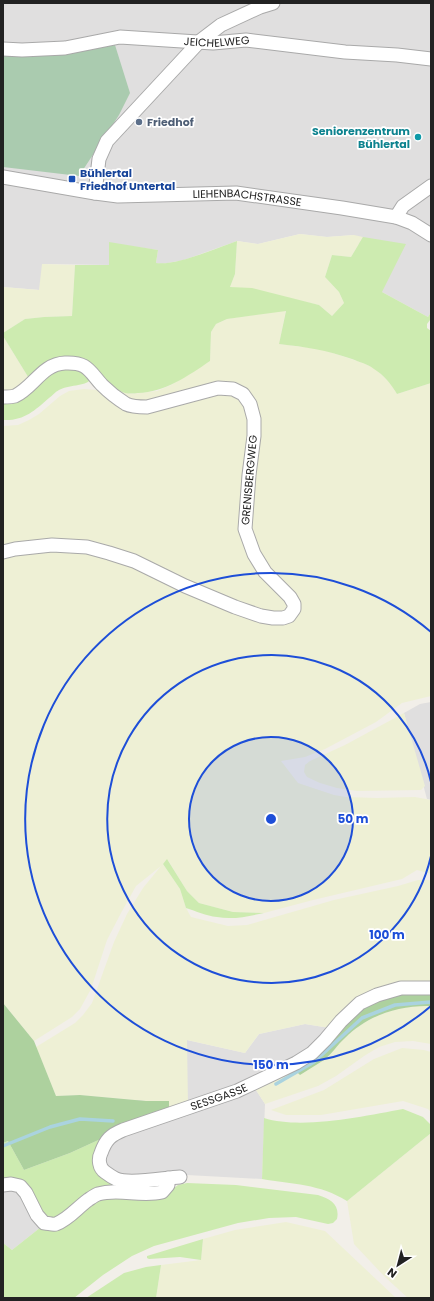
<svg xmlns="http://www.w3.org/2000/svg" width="434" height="1301" font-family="Poppins,sans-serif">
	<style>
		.residential { fill: #e0dfdf }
		.farmland { fill: #eef0d5 }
		.grass { fill: #cdebb0 }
		.forest { fill: #add19e }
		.cemetery { fill: #aacbaf }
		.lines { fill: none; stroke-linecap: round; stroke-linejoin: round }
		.stream { stroke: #aad3df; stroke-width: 3.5 }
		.minor-casing { stroke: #a9a9a9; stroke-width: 15 }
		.minor { stroke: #fff; stroke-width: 13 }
		.ring { fill: none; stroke: #1d4ed8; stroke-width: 2 }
		.service-dot { fill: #5c6f8a; stroke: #fff; stroke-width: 1.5 }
		.culture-dot { fill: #0f9aa8; stroke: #fff; stroke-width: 1.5 }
		.transit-dot { fill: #1a4fb4; stroke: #fff; stroke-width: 1.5 }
		.labels { text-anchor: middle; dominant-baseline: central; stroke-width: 3.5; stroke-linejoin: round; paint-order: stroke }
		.street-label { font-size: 11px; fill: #222; stroke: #fff }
		.service-label { font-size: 11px; font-weight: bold; fill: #4e5e75; stroke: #fff; text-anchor: start }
		.culture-label { font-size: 11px; font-weight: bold; fill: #0d838f; stroke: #fff; text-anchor: end }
		.transit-label { font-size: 11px; font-weight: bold; fill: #164399; stroke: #fff; text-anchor: start }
		.centre { fill: #1d4ed8; stroke: #fff; stroke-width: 2 }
		.ring-label { font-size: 12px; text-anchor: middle; font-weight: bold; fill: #1d4ed8; stroke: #fff; stroke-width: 3.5; stroke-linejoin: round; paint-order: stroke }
	</style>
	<rect width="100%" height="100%" fill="#f2efe9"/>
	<g class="residential">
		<polygon points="3,3 431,3 431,312 428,317 382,292 354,235 327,237 300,234 258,244 237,241 184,260 162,264 156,263 158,250 109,243 109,265 43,264 40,290 3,287"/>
		<polygon points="431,702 431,800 427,799 404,713 420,704"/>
		<polygon points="305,1024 330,1028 336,1032 254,1087 265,1104 262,1179 187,1175 161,1184 109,1181 97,1147 187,1040 245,1053 259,1034"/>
		<polygon points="16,1181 41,1227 12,1250 3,1243 3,1182"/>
	</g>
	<g class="farmland">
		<polygon points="300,234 327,237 354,235 363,237 351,257 332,255 325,277 339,292 344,303 332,316 319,305 271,294 230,287 235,274 237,241 258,244"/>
		<polygon points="42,264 75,265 72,316 44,317 25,319 3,333 3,287 39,290"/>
		<polygon points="286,310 279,344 321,349 363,363 374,368 381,374 391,384 397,394 431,383 431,696 402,703 376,722 325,749 305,757 281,761 298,783 334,795 346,797 377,798 415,797 431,800 431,874 417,870 402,879 313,900 264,913 233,912 199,903 187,891 168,860 163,864 180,889 186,908 191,917 228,926 247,925 334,900 398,886 418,880 429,880 431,881 431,984 330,1028 305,1024 259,1034 245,1053 187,1040 188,1106 169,1111 169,1101 146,1101 80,1095 56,1096 36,1047 75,1023 83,1015 92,1003 114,942 127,914 143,888 161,866 136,886 121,913 107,940 91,989 80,1009 72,1017 34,1041 3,1003 3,426 18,425 29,420 39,414 60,396 69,391 84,389 97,390 104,393 121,392 132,394 157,391 171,385 210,361 211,332 216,324 227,319"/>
		<polygon points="3,336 30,380 20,389 3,395"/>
		<polygon points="404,713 425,786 421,790 357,791 337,788 320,783 307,777 304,772 305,765 310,761 345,745"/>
		<polygon points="417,1005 431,1006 431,1044 413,1041 395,1042 379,1047 364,1056 336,1076 318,1086 265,1104 254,1087 294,1069 300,1074 325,1059 345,1037 369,1019 396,1009"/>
		<polygon points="402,1048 424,1050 431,1052 431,1112 428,1109 403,1101 321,1115 286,1115 271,1110 324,1090 374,1059"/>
		<polygon points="431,1133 431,1298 408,1298 385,1277 354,1244 347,1201"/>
		<polygon points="286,1222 325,1231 396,1298 156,1298 161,1265 201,1260 203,1239 235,1230"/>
	</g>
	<g class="grass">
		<path d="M 363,237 L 406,244 L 382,292 L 428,317 L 431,312 L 431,321 L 430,320 L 427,324 L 427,328 L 431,331 L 431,383 L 397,394 C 391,384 384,375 374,369 C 368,364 359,362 352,359 C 326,350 306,347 279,344 L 286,311 L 227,319 L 216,324 L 211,332 L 210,361 C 188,376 165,392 138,393 C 132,394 125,394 120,391 C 104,383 89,369 75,359 L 30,380 L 3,336 L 3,333 L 25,319 L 44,317 L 72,316 L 75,265 L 109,265 L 109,242 L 158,250 L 156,263 C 177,266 216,248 237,241 L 235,274 L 230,287 L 252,288 L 319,305 L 332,316 L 344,303 L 339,292 L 325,277 L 332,255 L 351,257 Z"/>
		<path d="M 54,369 L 81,369 L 90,380 C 86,386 67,385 59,390 C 55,392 52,396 49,398 C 34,411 24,421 3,420 L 3,400 Z"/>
		<path d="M 167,859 L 187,891 L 199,903 L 233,912 L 264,913 C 249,916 233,920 217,917 C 206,916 196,911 186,908 L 180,889 L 163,864 Z"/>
		<path d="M 403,1109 L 423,1117 L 431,1125 L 431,1133 L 347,1201 C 320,1184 292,1184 262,1179 L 264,1118 C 302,1130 364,1116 403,1109 Z"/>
		<polygon points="105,1137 97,1169 161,1184 161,1188 111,1189 61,1218 46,1220 30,1193 3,1182 3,1143 8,1141 24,1170 70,1153"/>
		<path d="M 187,1183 L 236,1185 L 318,1195 C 331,1199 340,1205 337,1219 L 333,1223 L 328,1224 L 296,1217 L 269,1218 L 238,1223 L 154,1246 L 132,1256 L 103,1275 L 74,1298 L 3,1298 L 3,1243 L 12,1250 L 41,1227 L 99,1198 L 165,1195 L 178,1185 Z"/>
		<polygon points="203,1239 201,1260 180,1257 149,1259 147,1258 147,1256"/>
		<polygon points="161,1265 156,1298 86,1298 124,1273 146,1267"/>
	</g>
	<g class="forest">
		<path d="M 431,992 L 431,1006 C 399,1005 368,1015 345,1038 C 337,1045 332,1054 324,1060 C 316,1065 308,1070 300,1075 L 294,1069 L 356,1012 L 392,994 Z"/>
		<polygon points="3,1003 34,1041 56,1096 80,1095 146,1101 169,1101 169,1111 105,1137 70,1153 24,1170 8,1141 3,1143"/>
	</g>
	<polygon class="cemetery" points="115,45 130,93 119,115 79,176 3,167 3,54 55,55"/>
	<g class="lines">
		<g class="stream">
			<polyline points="276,1084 314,1062 362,1018 395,1005 431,1002"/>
			<polyline points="3,1146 50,1127 80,1119 113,1121"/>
		</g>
		<g class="minor-casing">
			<g id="minor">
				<path id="s1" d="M 3,49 L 22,50 L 65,48 L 120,37 L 213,43 L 246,40 L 345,52 L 397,55 L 431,59"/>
				<path id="s2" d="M 3,177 L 95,193 L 118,196 L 236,193 L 342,208 L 396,217 L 412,223 L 431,235"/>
				<polyline points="95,193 99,159 107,141 200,41 221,25 260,7 273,3"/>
				<polyline points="396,217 403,206 431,186"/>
				<path d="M 3,397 C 7,397 12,397 15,396 C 34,387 42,364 65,363 C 88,362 89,371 102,385 C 109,392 118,399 126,404 C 132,407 141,407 147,407 L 218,388 L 233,389 L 243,394 L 250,404 L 254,419 L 254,436 L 249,475 L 245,529 L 254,554 L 265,572 L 290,597 L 294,604 L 294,609 L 289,616 L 283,618 L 273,618 L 261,616 L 235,607 L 185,586 L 134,561 L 109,553 L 87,547 L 52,545 L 15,549 L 3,552"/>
				<path id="s3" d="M 180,1177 C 163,1178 130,1185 116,1179 C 112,1177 109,1175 105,1172 C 99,1168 98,1159 101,1153 C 106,1139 111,1135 123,1130 L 237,1091 L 296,1063 L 312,1053 L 325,1040 L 341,1021 L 360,1003 L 377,995 L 401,988 L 431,988"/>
				<path d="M 3,1185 L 11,1184 L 20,1186 L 26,1193 L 37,1215 L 44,1223 C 48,1223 53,1225 56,1224 C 69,1219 77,1208 88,1200 C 91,1198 95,1195 98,1194 C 119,1188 140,1197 162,1192 L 168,1185 L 168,1178"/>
			</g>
		</g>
		<use href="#minor" class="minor"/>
	</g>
	<circle cx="271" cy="819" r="82" fill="#1d4ed8" fill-opacity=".12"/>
	<g class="ring">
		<circle cx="271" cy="819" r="82"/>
		<path d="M431 856A164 164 0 1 1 431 782"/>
		<path d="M431 1006A246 246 0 1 1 431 632"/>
	</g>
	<circle class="service-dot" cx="139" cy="122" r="4"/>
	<circle class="culture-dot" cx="418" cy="137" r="4"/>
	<rect class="transit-dot" x="68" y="175" width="8" height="8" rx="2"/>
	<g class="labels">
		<g class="street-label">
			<text stroke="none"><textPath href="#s1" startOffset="215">JEICHELWEG</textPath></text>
			<text stroke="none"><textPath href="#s2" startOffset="246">LIEHENBACHSTRASSE</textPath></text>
			<text transform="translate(249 480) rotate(-85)">GRENISBERGWEG</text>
			<text stroke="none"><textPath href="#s3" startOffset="233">SESSGASSE</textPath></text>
		</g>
		<g class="service-label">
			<text x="147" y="122">Friedhof</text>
		</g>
		<g class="culture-label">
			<text x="410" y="131">Seniorenzentrum<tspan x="410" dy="13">Bühlertal</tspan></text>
		</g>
		<g class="transit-label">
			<text x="80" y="173">Bühlertal<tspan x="80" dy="13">Friedhof Untertal</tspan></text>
		</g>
	</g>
	<circle cx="271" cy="819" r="6" class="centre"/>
	<g class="ring-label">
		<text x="353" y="823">50 m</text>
		<text x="387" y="939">100 m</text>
		<text x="271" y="1069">150 m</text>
	</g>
	<rect width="434" height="1301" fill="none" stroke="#222222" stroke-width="8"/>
	<g transform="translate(398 1265) rotate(216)" stroke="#ffffff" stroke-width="3" paint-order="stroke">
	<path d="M0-3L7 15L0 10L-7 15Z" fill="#222222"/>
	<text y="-6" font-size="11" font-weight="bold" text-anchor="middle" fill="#222222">N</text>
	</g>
</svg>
